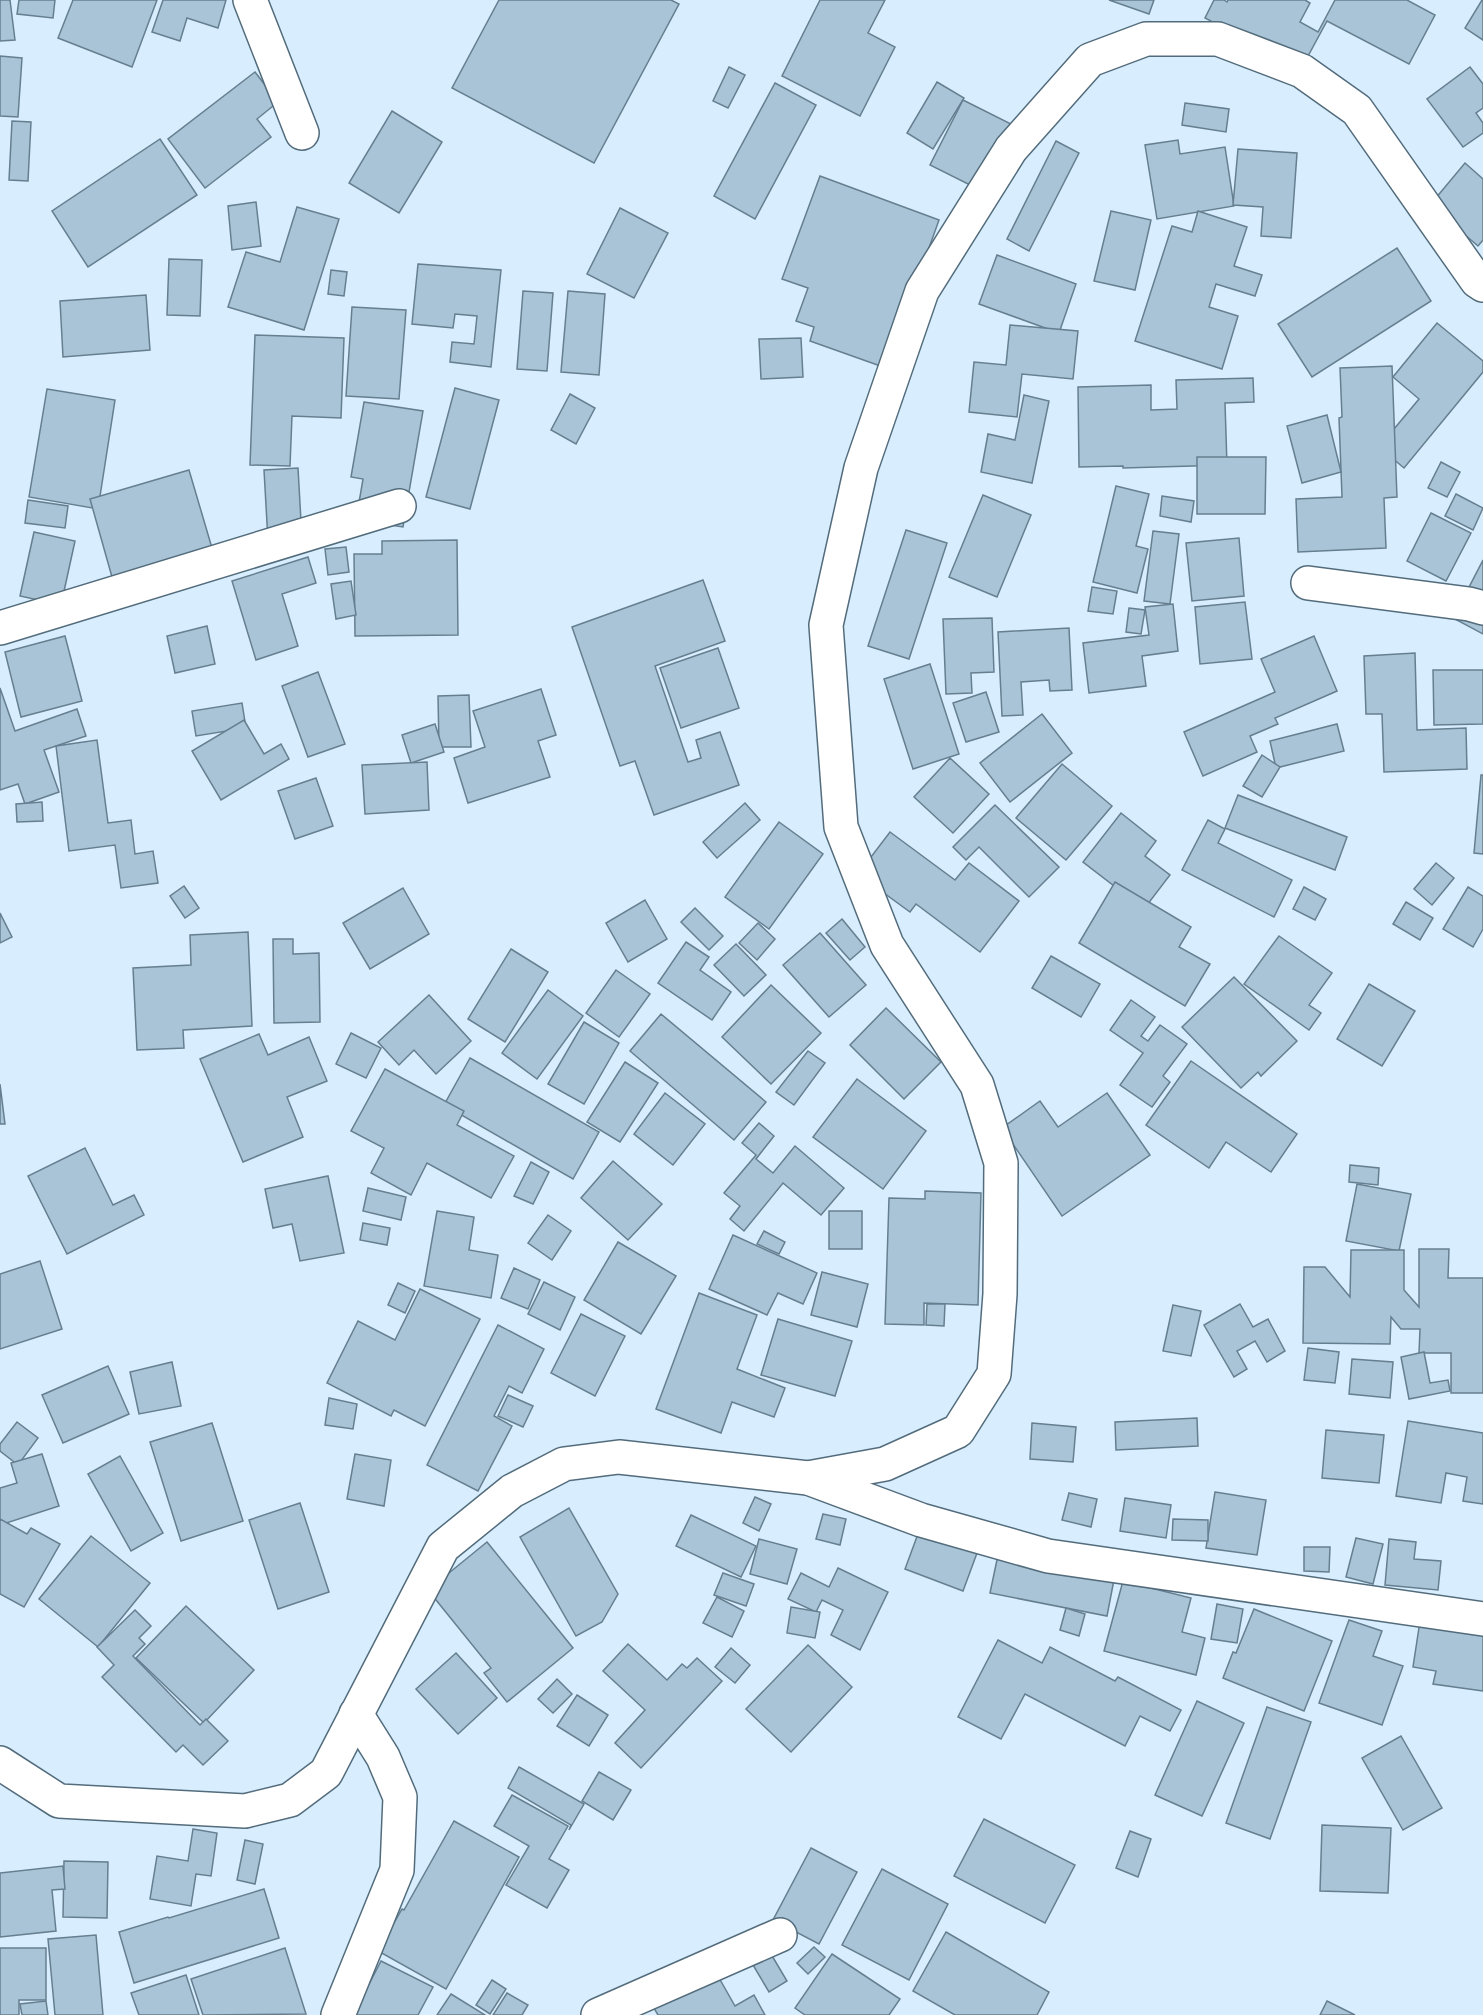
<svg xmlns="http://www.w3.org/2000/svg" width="1483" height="2015" font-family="Raleway,sans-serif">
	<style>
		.building { fill: #a9c4d6; stroke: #667f90; stroke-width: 1.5 }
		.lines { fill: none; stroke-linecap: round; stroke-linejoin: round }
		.minor-casing { stroke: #536c7c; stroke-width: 36 }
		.minor { stroke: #fff; stroke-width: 33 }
	</style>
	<rect width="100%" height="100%" fill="#d8eefe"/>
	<g class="building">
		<polygon points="0,0 10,0 15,40 0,41"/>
		<polygon points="19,0 55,0 53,18 17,14"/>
		<polygon points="73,0 157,0 132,67 58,38"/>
		<polygon points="163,0 226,0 218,28 187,18 180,41 152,32"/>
		<polygon points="499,0 671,0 679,4 594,163 452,88"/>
		<polygon points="820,0 885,0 868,33 895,47 860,116 782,76"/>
		<polygon points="1109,0 1154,0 1149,14"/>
		<polygon points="1214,0 1224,0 1227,2 1228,0 1305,0 1310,3 1300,22 1318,32 1335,0 1407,0 1435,15 1409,64 1327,21 1301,69 1205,18"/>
		<polygon points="1482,0 1483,0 1483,40 1465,28"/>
		<polygon points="0,56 22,58 18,117 0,116"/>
		<polygon points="729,67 745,75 728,108 713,101"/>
		<polygon points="1470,67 1483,84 1483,108 1476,113 1483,123 1483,133 1463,147 1427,99"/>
		<polygon points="255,72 278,102 257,119 271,137 205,188 168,139"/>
		<polygon points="937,82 964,98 933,149 907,133"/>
		<polygon points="775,83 816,105 755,219 714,196"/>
		<polygon points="963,100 1015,126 982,191 930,165"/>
		<polygon points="1185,103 1229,109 1226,132 1182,125"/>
		<polygon points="392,111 442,142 399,213 349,183"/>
		<polygon points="12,121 31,122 28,181 9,180"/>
		<polygon points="160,139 197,195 88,267 52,211"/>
		<polygon points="1178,140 1180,154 1225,147 1234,206 1157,219 1145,145"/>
		<polygon points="1056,141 1079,153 1029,251 1007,239"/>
		<polygon points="1238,149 1297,153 1291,238 1261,236 1263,207 1233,205"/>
		<polygon points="1465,163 1483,179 1483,240 1478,246 1430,205"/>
		<polygon points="820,176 939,220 886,368 810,341 814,327 796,321 808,288 782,279"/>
		<polygon points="256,202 261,246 232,250 228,206"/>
		<polygon points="297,207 339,219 304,330 228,307 246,252 280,262"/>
		<polygon points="620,208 668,233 634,298 587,274"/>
		<polygon points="1111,211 1151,220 1135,290 1094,281"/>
		<polygon points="1198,211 1247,227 1234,266 1262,275 1255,296 1216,284 1209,307 1238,316 1222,369 1135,341 1172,226 1192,232"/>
		<polygon points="1397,248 1431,301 1312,377 1278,324"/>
		<polygon points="997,255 1076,284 1059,333 979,304"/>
		<polygon points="169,259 202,260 200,316 167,315"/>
		<polygon points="418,264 501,270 491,367 450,362 452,342 474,344 477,316 455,314 453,328 412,324"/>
		<polygon points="331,270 347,272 344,296 328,294"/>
		<polygon points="523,291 553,293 547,371 517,369"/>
		<polygon points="568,291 605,294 599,375 561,372"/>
		<polygon points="146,295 150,350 63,357 60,301"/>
		<polygon points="352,307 406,310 399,399 346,396"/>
		<polygon points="1437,323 1483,361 1483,372 1404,468 1379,447 1419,399 1393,377"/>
		<polygon points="1010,325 1078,331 1073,379 1022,374 1017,417 969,412 974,362 1006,365"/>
		<polygon points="255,335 344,338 341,418 292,416 290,466 250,465"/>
		<polygon points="801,338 803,377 761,379 759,339"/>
		<polygon points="1392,366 1397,497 1384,498 1386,548 1298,552 1296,499 1342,497 1339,418 1342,417 1340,368"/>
		<polygon points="1253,378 1254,402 1225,403 1227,465 1123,468 1123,466 1079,467 1078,387 1151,385 1151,410 1177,409 1176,380"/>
		<polygon points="455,388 499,400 470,509 426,497"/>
		<polygon points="47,389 115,400 98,509 29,497"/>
		<polygon points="570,394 595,408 576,444 551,430"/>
		<polygon points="1024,395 1049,401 1032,483 981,472 988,434 1015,440"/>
		<polygon points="364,402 423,411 403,527 356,520 363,479 351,477"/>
		<polygon points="1327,415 1341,472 1302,483 1287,426"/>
		<polygon points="1197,457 1266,457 1265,514 1197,514"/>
		<polygon points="1441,462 1460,472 1447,497 1428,488"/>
		<polygon points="298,468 302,539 268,541 264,470"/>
		<polygon points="189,470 212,548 112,577 90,499"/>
		<polygon points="1116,486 1149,494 1136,546 1148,549 1137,593 1093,582"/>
		<polygon points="1456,494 1483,508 1473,530 1445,516"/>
		<polygon points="983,495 1031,515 997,597 949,577"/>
		<polygon points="1162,496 1194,501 1191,522 1160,516"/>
		<polygon points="28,500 68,506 65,528 25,523"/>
		<polygon points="1431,513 1471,533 1446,581 1407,561"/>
		<polygon points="906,530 947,543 909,659 868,646"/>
		<polygon points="1153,531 1179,534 1170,604 1144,601"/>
		<polygon points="34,532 75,541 61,605 20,596"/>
		<polygon points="1239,538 1244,596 1192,601 1186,543"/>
		<polygon points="457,540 458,635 355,636 354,554 382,554 382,541"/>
		<polygon points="346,547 349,572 328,575 325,549"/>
		<polygon points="308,557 316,583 282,594 298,646 256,660 232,581"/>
		<polygon points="1483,560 1483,634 1453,618"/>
		<polygon points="703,580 725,641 655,666 688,762 701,758 696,740 720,732 739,785 654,815 635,761 620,766 572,627"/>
		<polygon points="351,581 356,615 336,619 331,584"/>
		<polygon points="1092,587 1117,591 1113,614 1088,611"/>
		<polygon points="1245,602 1252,659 1200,664 1195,607"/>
		<polygon points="1173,604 1178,651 1142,656 1146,686 1089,693 1083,643 1149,635 1145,607"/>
		<polygon points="1129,608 1145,610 1141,634 1126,632"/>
		<polygon points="992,618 994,672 971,673 972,693 946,694 943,619"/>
		<polygon points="207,626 215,664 175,673 167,636"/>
		<polygon points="1069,628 1072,690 1050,691 1049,680 1021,682 1023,715 1002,716 998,632"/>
		<polygon points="65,636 82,701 21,717 5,652"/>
		<polygon points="1314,636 1337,691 1275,718 1278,724 1250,736 1257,752 1203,776 1184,732 1275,692 1261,659"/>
		<polygon points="718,648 739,708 681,728 660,668"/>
		<polygon points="1415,653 1417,730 1466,728 1467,769 1384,772 1382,714 1366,714 1364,656"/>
		<polygon points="930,664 959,754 913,769 884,679"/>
		<polygon points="1433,670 1483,670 1483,724 1434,725"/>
		<polygon points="318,672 345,744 308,757 282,686"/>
		<polygon points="0,688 15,731 77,709 86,736 44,750 59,792 25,804 18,784 0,790"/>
		<polygon points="541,689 556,735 538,741 550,777 468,803 454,758 485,747 473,711"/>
		<polygon points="986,692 999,732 966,742 953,703"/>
		<polygon points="469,695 471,747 439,747 438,696"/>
		<polygon points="242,703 246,728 196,736 192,711"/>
		<polygon points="1042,714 1072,753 1010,802 980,763"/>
		<polygon points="244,720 264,754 281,744 289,759 221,800 192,751"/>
		<polygon points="435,724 444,752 411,763 402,735"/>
		<polygon points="1337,724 1344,751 1276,768 1270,741"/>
		<polygon points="97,740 108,823 131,820 135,854 153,851 158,883 121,888 115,845 69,851 56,746"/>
		<polygon points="1262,755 1280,767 1262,797 1243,786"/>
		<polygon points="950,758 989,794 953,833 914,797"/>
		<polygon points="427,762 429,810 365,814 362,765"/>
		<polygon points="1062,764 1112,806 1066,860 1016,818"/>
		<polygon points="1481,775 1483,775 1483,854 1474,853"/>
		<polygon points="316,778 333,826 295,839 278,791"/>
		<polygon points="1238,795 1347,837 1335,870 1225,828"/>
		<polygon points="42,802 43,821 17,822 16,804"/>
		<polygon points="745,803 760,820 717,858 703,842"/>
		<polygon points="995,805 1059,867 1029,897 979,847 966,860 953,847"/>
		<polygon points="1121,813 1156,841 1145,856 1170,875 1144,909 1083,862"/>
		<polygon points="1208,820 1225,829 1218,843 1292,880 1274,917 1182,870"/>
		<polygon points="779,822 823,854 769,929 725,897"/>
		<polygon points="890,832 955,880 969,863 1019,901 980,952 916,904 910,912 858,874"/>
		<polygon points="1436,863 1454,878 1432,905 1414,889"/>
		<polygon points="1115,882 1191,927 1179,947 1210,964 1185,1006 1079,943"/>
		<polygon points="184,886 199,908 185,918 170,896"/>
		<polygon points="1304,887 1326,899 1315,920 1293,909"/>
		<polygon points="1468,887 1483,896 1483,929 1473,947 1443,929"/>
		<polygon points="403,888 429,934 370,969 343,923"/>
		<polygon points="645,900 667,939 628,962 606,923"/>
		<polygon points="1406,902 1433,918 1420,940 1393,924"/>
		<polygon points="695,908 723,936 709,950 681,922"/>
		<polygon points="0,913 12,937 0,943"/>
		<polygon points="842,919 865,947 850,960 826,933"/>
		<polygon points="758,923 775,939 757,960 739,943"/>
		<polygon points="248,932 252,1026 183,1030 184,1048 137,1050 133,968 191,965 190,935"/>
		<polygon points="820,933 866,985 829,1017 783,965"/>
		<polygon points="1279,936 1332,973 1309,1005 1321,1013 1309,1030 1244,984"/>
		<polygon points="273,939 293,939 293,954 319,953 320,1022 274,1023"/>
		<polygon points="686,942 709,957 700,970 731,992 712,1020 658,983"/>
		<polygon points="736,944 766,975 744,996 714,965"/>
		<polygon points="511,949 548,972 505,1042 468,1019"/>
		<polygon points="1051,956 1100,984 1081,1017 1032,988"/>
		<polygon points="616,970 650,994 619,1037 586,1013"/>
		<polygon points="1234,977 1297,1041 1261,1076 1258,1072 1241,1088 1182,1027"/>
		<polygon points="1369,984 1415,1011 1382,1066 1337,1039"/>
		<polygon points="771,985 821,1033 771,1084 722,1037"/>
		<polygon points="548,990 583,1016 537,1079 502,1053"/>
		<polygon points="429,995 471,1041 436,1074 414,1050 399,1065 378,1042"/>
		<polygon points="1131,1000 1155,1017 1141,1036 1148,1041 1160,1025 1187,1044 1163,1076 1170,1082 1152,1107 1120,1085 1143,1053 1110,1030"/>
		<polygon points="886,1008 941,1062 904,1099 850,1045"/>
		<polygon points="661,1014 766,1102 734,1140 630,1051"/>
		<polygon points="584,1022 619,1043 584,1104 548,1084"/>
		<polygon points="351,1033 381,1048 366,1078 336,1064"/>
		<polygon points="259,1034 268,1055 309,1037 327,1081 287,1097 303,1137 243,1162 200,1059"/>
		<polygon points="808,1051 825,1063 794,1105 776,1092"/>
		<polygon points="470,1058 599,1132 573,1179 444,1105"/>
		<polygon points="1191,1061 1297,1134 1271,1172 1226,1142 1209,1168 1146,1125"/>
		<polygon points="625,1062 658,1083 620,1142 587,1122"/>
		<polygon points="385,1069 464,1111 457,1125 514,1156 491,1198 427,1163 411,1195 371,1173 384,1148 351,1131"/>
		<polygon points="857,1079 926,1131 883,1189 813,1137"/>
		<polygon points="0,1084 5,1124 0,1124"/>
		<polygon points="665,1093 705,1124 673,1165 634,1134"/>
		<polygon points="1107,1093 1150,1155 1062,1216 1002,1128 1040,1101 1058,1127"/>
		<polygon points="759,1123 774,1136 756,1159 773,1173 795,1146 844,1188 821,1215 783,1183 744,1231 730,1219 740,1206 724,1193 756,1155 742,1143"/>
		<polygon points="85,1148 113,1205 134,1195 144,1215 67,1254 28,1176"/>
		<polygon points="613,1161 662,1204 628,1240 581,1198"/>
		<polygon points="531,1162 549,1172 533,1204 514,1196"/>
		<polygon points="1350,1165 1379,1168 1378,1185 1349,1182"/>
		<polygon points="328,1176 344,1253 300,1261 292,1224 273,1228 265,1189"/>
		<polygon points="1357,1184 1411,1194 1399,1251 1346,1241"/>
		<polygon points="368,1188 406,1197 401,1220 363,1211"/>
		<polygon points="925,1191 981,1193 978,1305 924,1303 924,1325 885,1324 889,1198 925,1199"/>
		<polygon points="437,1211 474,1217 469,1250 498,1255 491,1298 424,1286"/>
		<rect x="829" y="1211" width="33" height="38"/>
		<polygon points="548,1215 571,1231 552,1260 528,1243"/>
		<polygon points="363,1223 390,1228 387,1245 360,1240"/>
		<polygon points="764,1231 785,1242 779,1254 757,1244"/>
		<polygon points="733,1235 817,1273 803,1304 778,1293 767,1315 709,1289"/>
		<polygon points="618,1242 676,1276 641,1334 584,1300"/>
		<polygon points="1419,1249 1449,1249 1448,1278 1483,1278 1483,1393 1451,1393 1451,1353 1419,1353 1420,1329 1401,1329 1391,1317 1390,1344 1303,1343 1304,1267 1325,1267 1350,1297 1351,1250 1404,1250 1404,1290 1419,1307"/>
		<polygon points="40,1261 62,1329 0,1349 0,1274"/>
		<polygon points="514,1268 540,1280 528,1309 501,1298"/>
		<polygon points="822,1272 868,1284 857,1327 811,1315"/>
		<polygon points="544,1282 575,1297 560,1330 528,1314"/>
		<polygon points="398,1283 415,1291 405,1313 388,1305"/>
		<polygon points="420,1289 480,1319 425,1426 394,1410 391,1416 327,1383 358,1321 395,1340"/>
		<polygon points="699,1293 757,1315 737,1369 785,1388 774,1417 732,1402 721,1433 656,1409"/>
		<polygon points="927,1304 945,1304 944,1326 926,1325"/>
		<polygon points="1240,1304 1253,1327 1268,1319 1285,1351 1267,1362 1255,1341 1237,1351 1247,1369 1234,1377 1204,1325"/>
		<polygon points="1173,1305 1201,1311 1191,1356 1163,1351"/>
		<polygon points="581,1314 625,1336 595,1396 551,1373"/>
		<polygon points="778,1319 852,1341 835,1396 761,1375"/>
		<polygon points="498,1325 544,1349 522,1393 509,1386 494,1416 512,1426 478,1491 427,1465"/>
		<polygon points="1308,1348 1339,1352 1335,1383 1304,1380"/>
		<polygon points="1424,1352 1430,1383 1448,1380 1450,1391 1409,1399 1401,1357"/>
		<polygon points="1352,1359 1393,1362 1390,1398 1349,1394"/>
		<polygon points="172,1362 181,1406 139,1414 130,1372"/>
		<polygon points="108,1366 129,1414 63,1443 42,1395"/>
		<polygon points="508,1395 533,1406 523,1427 498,1416"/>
		<polygon points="329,1398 357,1404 353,1429 325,1425"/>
		<polygon points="1197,1418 1198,1446 1116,1450 1115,1422"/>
		<polygon points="1408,1421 1483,1433 1483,1504 1463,1501 1467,1477 1446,1473 1441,1503 1396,1496"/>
		<polygon points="17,1422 38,1438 18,1465 0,1451 0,1444"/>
		<polygon points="212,1423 243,1521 181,1541 150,1442"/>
		<polygon points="1032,1423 1076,1427 1073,1462 1030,1459"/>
		<polygon points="1326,1430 1384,1435 1379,1483 1322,1478"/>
		<polygon points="42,1454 59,1506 0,1525 0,1488 17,1483 11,1463"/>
		<polygon points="355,1454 391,1460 384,1506 347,1499"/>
		<polygon points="120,1456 163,1533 131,1551 88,1474"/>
		<polygon points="1215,1492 1266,1500 1257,1555 1206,1548"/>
		<polygon points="1069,1493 1097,1499 1091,1527 1062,1520"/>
		<polygon points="755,1497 771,1504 759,1531 743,1523"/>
		<polygon points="1125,1498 1171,1505 1166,1538 1120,1531"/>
		<polygon points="300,1503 329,1592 278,1609 249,1520"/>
		<polygon points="569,1508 618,1594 602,1622 576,1636 520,1537"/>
		<polygon points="823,1514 846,1519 840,1545 816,1539"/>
		<polygon points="691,1515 756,1546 741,1577 676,1546"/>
		<polygon points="0,1519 27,1534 31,1528 60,1544 24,1607 0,1594"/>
		<polygon points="1173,1519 1208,1520 1208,1541 1172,1540"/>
		<polygon points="922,1523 980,1545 963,1591 905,1569"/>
		<polygon points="91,1536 150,1583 98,1647 39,1599"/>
		<polygon points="1002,1536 1118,1559 1107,1616 990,1593"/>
		<polygon points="1356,1538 1383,1544 1373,1584 1346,1577"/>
		<polygon points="759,1539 797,1549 787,1584 750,1574"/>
		<polygon points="1389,1539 1416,1542 1414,1559 1441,1561 1438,1590 1385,1585"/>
		<polygon points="487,1542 573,1648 507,1702 484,1673 491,1668 428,1590"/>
		<polygon points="1304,1547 1330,1547 1329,1572 1304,1571"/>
		<polygon points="838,1568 888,1592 860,1650 831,1635 843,1610 822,1600 816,1612 788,1599 801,1573 829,1587"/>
		<polygon points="723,1573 754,1584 746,1606 714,1595"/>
		<polygon points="1123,1581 1191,1598 1182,1632 1205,1638 1196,1675 1104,1651"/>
		<polygon points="717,1597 744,1611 732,1637 703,1623"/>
		<polygon points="1217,1604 1243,1609 1237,1643 1211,1639"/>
		<polygon points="186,1606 254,1670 204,1723 136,1658"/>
		<polygon points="791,1607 820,1612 815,1638 787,1633"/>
		<polygon points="1066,1608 1085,1614 1079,1636 1060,1630"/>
		<polygon points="1254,1609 1332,1641 1304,1711 1223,1678 1233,1652 1236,1653"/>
		<polygon points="135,1610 151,1626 139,1638 145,1644 133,1656 200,1725 206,1719 228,1741 203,1765 183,1745 176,1752 102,1677 114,1665 97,1647"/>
		<polygon points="1349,1620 1382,1631 1373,1656 1403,1666 1382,1725 1319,1703"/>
		<polygon points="1420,1621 1483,1631 1483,1691 1433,1684 1436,1671 1413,1667"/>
		<polygon points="998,1640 1042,1663 1050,1647 1115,1681 1118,1677 1181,1710 1170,1731 1140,1716 1125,1746 1025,1694 1001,1739 958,1717"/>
		<polygon points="628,1644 667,1680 682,1664 687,1668 697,1658 722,1681 641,1768 615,1743 645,1710 603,1671"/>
		<polygon points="808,1645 852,1687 791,1752 746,1709"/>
		<polygon points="731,1648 750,1665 735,1683 715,1667"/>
		<polygon points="456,1653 497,1698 458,1734 416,1689"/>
		<polygon points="557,1679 572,1694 553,1713 538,1699"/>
		<polygon points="577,1695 608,1715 589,1746 557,1726"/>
		<polygon points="1197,1701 1244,1723 1202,1816 1155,1795"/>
		<polygon points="1267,1707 1311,1722 1270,1839 1226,1823"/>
		<polygon points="1401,1736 1442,1808 1403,1830 1362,1758"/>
		<polygon points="519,1767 584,1804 569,1830 571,1825 508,1788"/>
		<polygon points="599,1772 631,1790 613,1820 582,1801"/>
		<polygon points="512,1795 568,1826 549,1859 569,1870 547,1908 506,1885 529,1846 494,1826"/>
		<polygon points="984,1819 1075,1865 1045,1923 954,1876"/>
		<polygon points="454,1821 519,1857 446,1989 378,1951 402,1909 404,1910"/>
		<polygon points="1322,1825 1391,1828 1388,1893 1320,1891"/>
		<polygon points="193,1829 217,1833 211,1876 196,1874 191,1906 150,1899 157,1856 188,1861"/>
		<polygon points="1130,1831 1151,1839 1138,1877 1116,1868"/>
		<polygon points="245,1840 263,1844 255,1884 237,1880"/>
		<polygon points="811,1848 857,1872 819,1944 773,1920"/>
		<polygon points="64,1861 108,1862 107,1918 63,1917"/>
		<polygon points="63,1866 65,1889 52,1890 56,1931 0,1937 0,1873"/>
		<polygon points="882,1869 948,1904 909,1980 842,1945"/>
		<polygon points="264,1889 279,1938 134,1983 119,1932 168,1917 169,1918"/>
		<polygon points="946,1932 1049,1992 1037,2015 955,2015 913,1991"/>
		<polygon points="96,1935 103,2015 55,2015 48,1939"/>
		<polygon points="814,1947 825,1957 808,1974 797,1963"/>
		<polygon points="0,1948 46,1948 46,2000 19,2000 19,2015 0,2015"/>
		<polygon points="285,1948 306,2014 203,2015 191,1979"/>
		<polygon points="771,1954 787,1981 769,1992 753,1965"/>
		<polygon points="832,1954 900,1999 889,2015 805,2015 795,2008"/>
		<polygon points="381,1961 433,1987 418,2015 353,2015"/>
		<polygon points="714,1969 735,2006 754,1995 765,2015 658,2015 651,2003"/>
		<polygon points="186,1975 199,2015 139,2015 131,1993"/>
		<polygon points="492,1980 506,1989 490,2014 476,2005"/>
		<polygon points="507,1993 528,2005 522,2015 493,2015"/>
		<polygon points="451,1994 485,2015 437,2015"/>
		<polygon points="46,2001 48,2015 22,2015 20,2004"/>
		<polygon points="1327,2001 1355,2015 1320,2015"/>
	</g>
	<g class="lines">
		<g class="minor-casing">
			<g id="minor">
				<polyline points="250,0 302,133"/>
				<polyline points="1308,583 1469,604 1483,608"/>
				<polyline points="0,628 399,506"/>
				<polyline points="808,1478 885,1464 958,1431 994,1374 1000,1294 1001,1163 977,1085 887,945 841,827 826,625 861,468 922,291 1011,149 1090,60 1146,39 1218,39 1302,71 1357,110 1477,281 1483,285"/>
				<polyline points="0,1763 59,1801 245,1811 290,1800 326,1773 443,1547 512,1491 564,1464 619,1457 808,1478 921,1520 1048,1556 1483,1619"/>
				<polyline points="338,2015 397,1870 400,1797 383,1757 356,1714"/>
				<polyline points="598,2015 780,1935"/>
			</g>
		</g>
		<use href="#minor" class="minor"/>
	</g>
</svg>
